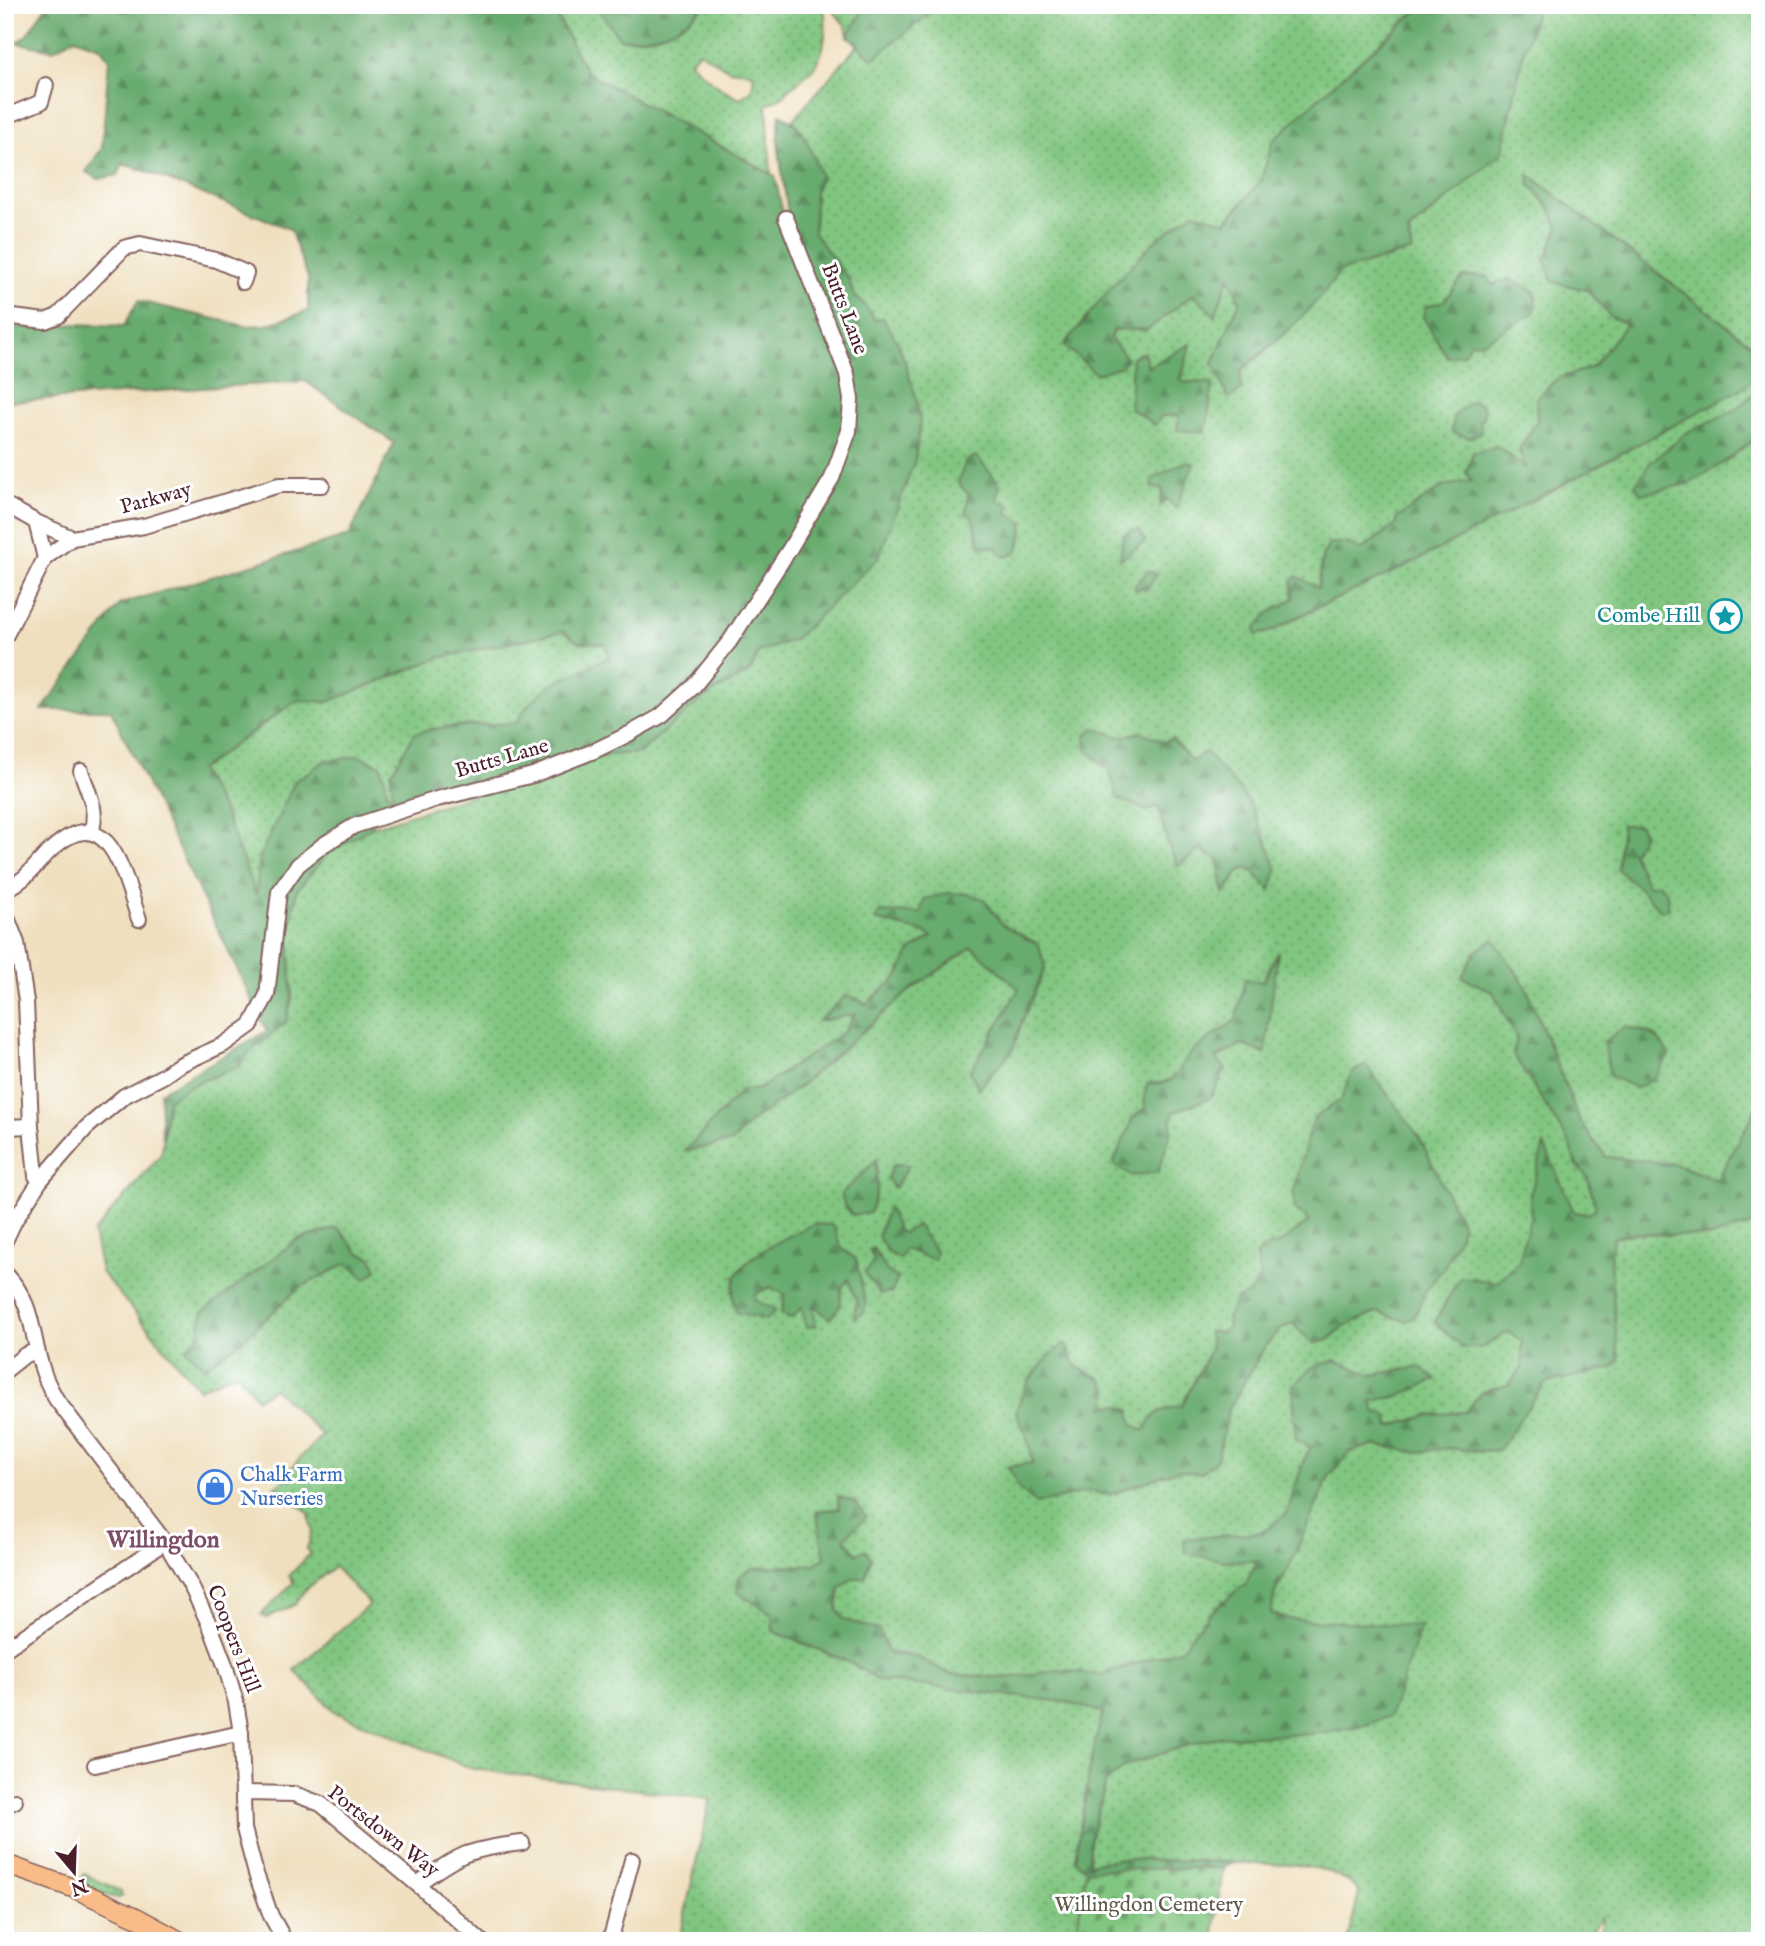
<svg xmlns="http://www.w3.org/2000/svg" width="1765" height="1946" font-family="'IM FELL English',serif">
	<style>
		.grass { fill: url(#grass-dots); stroke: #667256; stroke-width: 2; fill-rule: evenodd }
		.forest { fill: url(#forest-firs); stroke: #59654c; stroke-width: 2; fill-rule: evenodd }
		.cemetery { fill: url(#cemetery-stones); stroke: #667256; stroke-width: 2 }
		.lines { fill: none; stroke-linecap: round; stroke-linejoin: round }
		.minor-casing { stroke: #84625e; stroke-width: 18 }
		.major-casing { stroke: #84625e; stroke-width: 21 }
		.minor { stroke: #fff; stroke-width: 14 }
		.major { stroke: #f9bc89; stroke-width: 18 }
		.labels { text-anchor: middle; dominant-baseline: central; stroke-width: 6; stroke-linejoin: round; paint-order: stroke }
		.street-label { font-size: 21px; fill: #4a1f2b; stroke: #fff }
		.culture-label { font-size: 21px; fill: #0d838f; stroke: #fff; text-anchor: end }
		.shop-label { font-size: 21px; fill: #366cbe; stroke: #fff; text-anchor: start }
		.park-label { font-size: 21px; fill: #5d5949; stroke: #fff }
		.quarter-label { font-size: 24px; font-weight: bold; fill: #7d4f66; stroke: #fff }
	</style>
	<defs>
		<pattern id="grass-dots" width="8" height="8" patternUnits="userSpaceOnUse" patternTransform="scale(1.75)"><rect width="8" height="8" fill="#81c680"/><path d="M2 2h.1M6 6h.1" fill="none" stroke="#6ca069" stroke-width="1.8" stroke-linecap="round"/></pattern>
		<pattern id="forest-firs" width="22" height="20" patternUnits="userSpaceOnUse" patternTransform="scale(1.75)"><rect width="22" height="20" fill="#68ab6e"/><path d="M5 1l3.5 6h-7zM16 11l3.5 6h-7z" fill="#588b5b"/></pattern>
		<pattern id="cemetery-stones" width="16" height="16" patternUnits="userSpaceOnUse" patternTransform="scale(1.75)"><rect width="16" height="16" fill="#81c680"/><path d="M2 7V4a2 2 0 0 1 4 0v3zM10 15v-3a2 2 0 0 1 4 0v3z" fill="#6ca069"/></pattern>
	</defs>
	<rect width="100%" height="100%" fill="#fff"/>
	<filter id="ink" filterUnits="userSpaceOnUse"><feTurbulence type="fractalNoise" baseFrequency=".0143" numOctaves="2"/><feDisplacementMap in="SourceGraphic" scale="14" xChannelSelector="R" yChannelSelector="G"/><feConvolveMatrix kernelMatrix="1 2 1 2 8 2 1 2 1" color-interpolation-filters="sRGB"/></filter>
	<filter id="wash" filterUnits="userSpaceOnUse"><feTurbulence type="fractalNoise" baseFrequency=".00686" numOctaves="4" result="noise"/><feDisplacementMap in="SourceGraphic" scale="28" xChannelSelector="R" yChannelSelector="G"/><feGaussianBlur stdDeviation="1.57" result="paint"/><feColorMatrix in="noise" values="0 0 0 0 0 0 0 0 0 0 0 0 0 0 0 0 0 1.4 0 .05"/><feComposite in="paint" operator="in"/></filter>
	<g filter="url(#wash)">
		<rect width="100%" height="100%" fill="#efdfbe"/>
		<g class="grass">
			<path d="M 551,5 L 866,5 L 848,36 L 846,26 L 831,8 L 824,8 C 827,26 826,49 816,64 C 810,75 796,83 786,91 L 785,95 L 767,105 L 771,174 L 587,73 ZM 699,51 L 729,70 L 746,72 L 754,75 L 752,90 L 739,99 C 719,89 705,78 690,62 Z"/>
			<path d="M 942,5 L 1423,5 L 1324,93 L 1273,141 L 1261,181 L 1225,222 L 1114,284 L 1110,338 L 1114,329 L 1147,330 L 1194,294 L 1214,315 L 1229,277 L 1240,301 L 1213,363 L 1240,372 C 1277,341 1312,311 1340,271 L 1412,251 L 1408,232 L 1502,153 L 1523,54 L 1538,5 L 1760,5 L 1760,351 L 1529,175 L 1530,184 L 1551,210 L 1558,228 L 1545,261 L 1587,290 L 1611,317 L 1627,323 L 1593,367 L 1557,379 L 1537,421 L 1519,450 L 1526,469 L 1472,480 L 1397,524 L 1361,550 L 1347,543 L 1323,555 L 1318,589 L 1292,582 L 1294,598 L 1267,615 L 1273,631 C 1320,604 1370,584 1417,560 C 1523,505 1628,449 1734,393 L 1760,376 L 1760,389 L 1733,411 L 1686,434 L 1723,463 L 1760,435 L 1760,1102 L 1717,1180 L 1675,1164 L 1606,1157 L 1580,1122 L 1526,987 L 1493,992 L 1518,1039 L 1513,1054 L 1569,1142 L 1575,1162 L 1588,1178 L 1596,1208 L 1588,1214 L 1574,1212 L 1564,1192 L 1530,1196 L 1531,1215 L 1519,1262 L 1497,1282 L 1444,1306 L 1435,1321 L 1463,1348 L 1481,1348 L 1508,1332 L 1522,1341 L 1522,1369 L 1508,1385 L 1482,1392 L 1465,1412 L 1430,1415 L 1388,1427 L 1375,1411 L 1371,1401 L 1400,1396 L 1419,1367 L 1371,1375 L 1335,1360 L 1312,1447 L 1304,1460 L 1287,1513 L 1264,1532 L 1184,1540 L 1225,1561 L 1257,1561 L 1247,1582 L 1209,1614 L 1180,1650 L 1099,1675 L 1062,1670 L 1005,1678 L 950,1674 L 915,1656 L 887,1652 L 879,1630 L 844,1620 L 837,1609 L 840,1588 L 853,1578 L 857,1554 L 843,1538 L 838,1497 L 839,1509 L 817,1511 L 825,1558 L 813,1565 L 752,1568 L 737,1592 L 773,1614 L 774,1631 L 853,1664 L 877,1680 L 1065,1702 L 1103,1712 L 1092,1756 L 1075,1859 L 1086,1870 L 1075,1941 L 679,1941 L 710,1799 L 473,1769 L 335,1712 L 294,1670 L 370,1604 L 334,1567 L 304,1591 L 296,1604 L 266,1618 L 261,1615 L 294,1582 L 289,1576 L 311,1553 L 307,1549 L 312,1531 L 309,1513 L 275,1487 L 292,1474 L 289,1470 L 322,1435 L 274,1388 L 257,1399 L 237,1372 L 199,1389 L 101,1272 L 93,1233 L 159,1157 L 162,1151 L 167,1100 L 191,1085 L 238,1067 L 250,1052 L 286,1022 L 292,998 L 289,936 L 297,890 L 326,855 L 369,828 L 489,790 L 528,785 L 607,755 L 639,753 L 703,698 L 750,672 L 759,652 L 795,639 L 883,318 L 875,320 L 863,303 L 854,297 L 849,280 L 814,233 L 815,192 L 821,176 L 805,137 L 793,120 L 858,45 L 873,59 L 936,8 ZM 1487,276 L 1492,285 L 1509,279 L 1532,289 L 1537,298 L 1472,342 L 1425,307 L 1444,301 L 1463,277 ZM 1189,345 L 1181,382 L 1212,383 L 1180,415 L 1162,416 L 1132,357 L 1144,353 L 1148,367 ZM 1142,732 L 1163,742 L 1252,808 L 1266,840 L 1276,869 L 1271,889 L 1250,868 L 1240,870 L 1224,893 L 1218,859 L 1199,850 L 1178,866 L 1167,842 L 1158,806 L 1117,798 L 1110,771 L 1120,737 ZM 984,899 L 1002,924 L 1039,945 L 1045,968 L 1022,1021 L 1013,1049 L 979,1089 L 970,1072 L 1020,989 L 972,947 L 909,991 L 801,1085 L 751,1122 L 732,1142 L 687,1151 L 742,1090 L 759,1089 L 844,1032 L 856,1014 L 820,1021 L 866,1004 L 898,977 L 910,951 L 933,937 L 923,932 ZM 1277,954 L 1265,1054 L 1242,1044 L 1216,1059 L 1226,1069 L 1210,1098 L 1173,1112 L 1170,1135 L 1133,1118 L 1145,1108 L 1160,1084 L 1177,1076 L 1192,1052 L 1236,1020 L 1245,980 L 1261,983 ZM 1352,1072 L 1445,1266 L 1425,1292 L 1414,1318 L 1405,1321 L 1377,1312 L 1342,1327 L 1329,1340 L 1293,1323 L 1278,1331 L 1264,1348 L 1229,1408 L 1217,1459 L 1201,1473 L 1177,1470 L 1110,1495 L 1090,1490 L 1036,1504 L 1009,1466 L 1032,1463 L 1029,1444 L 1016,1411 L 1065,1344 L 1077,1367 L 1101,1379 L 1105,1408 L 1144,1432 L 1182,1406 L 1211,1348 L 1221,1333 L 1228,1327 L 1260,1277 L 1262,1249 L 1280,1243 L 1309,1222 L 1305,1216 L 1333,1104 L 1341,1102 ZM 338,1228 L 359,1253 L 347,1262 L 297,1289 L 242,1341 L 205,1367 L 186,1349 L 198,1337 L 204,1312 L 297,1240 ZM 842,1249 L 856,1259 L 862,1314 L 848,1279 L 842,1287 L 840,1305 L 830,1318 L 813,1304 L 816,1326 C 801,1305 794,1298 770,1287 L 754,1294 L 754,1300 L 735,1277 Z"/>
			<polygon points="564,631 578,642 605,644 609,657 549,686 527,706 516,724 471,725 429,729 391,773 394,802 388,794 381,765 358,756 325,761 295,781 260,856 256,896 223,810 199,770 298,700 328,702 438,658"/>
			<polygon points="1760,1222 1760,1941 1601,1941 1602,1917 1590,1933 1589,1941 1348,1941 1359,1892 1349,1881 1325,1870 1296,1865 1118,1859 1089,1864 1090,1840 1106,1781 1127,1765 1184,1746 1221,1737 1311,1734 1287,1619 1271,1613 1275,1592 1289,1567 1330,1474 1351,1451 1374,1445 1417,1452 1450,1448 1476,1451 1499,1450 1544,1382 1612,1368 1610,1262 1613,1237 1638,1233 1710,1237"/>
			<polygon points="84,1874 120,1891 122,1896 117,1899 81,1884"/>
		</g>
		<g class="forest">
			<path d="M 47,5 L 551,5 L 587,73 L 775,176 L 782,210 L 788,214 L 778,144 L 780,114 C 806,126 811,152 821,176 L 815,192 L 814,233 L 849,280 L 854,297 L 863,303 L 875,320 L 883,318 L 899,345 L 916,397 L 920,422 L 915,460 L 879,557 L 795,639 L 759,652 L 750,671 L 703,698 L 639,753 L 607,755 L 528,785 L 461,794 L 399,806 L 394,802 L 369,828 L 326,855 L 297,890 L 289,936 L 292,998 L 286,1022 L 250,1052 L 238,1067 L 191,1085 L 168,1100 L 162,1137 L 160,1092 L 267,1031 L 111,710 L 42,710 L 120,604 L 349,536 L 394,443 L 305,381 L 5,402 L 5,326 L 37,327 L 77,324 L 124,326 L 138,301 L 245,326 L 266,325 L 308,311 L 308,278 L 290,229 L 148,172 L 123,164 L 118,175 L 98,179 L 86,172 L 102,148 L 109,59 L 100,47 L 74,38 L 53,50 L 17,43 L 26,36 ZM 564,631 L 578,642 L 605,644 L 609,657 L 549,686 L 527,706 L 516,723 C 482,725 448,725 415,733 L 391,773 L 393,802 L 388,794 L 381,765 L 358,756 L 325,761 L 295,781 L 260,856 L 256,895 L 223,810 L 199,770 L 297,700 L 328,702 L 438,658 Z"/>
			<path d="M 595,5 L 706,5 C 702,9 697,12 693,16 C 672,35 648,38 620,39 Z"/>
			<polygon points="866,5 942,5 936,8 873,59 848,36"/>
			<path d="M 1423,5 L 1538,5 L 1523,54 L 1502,153 L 1408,232 L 1412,251 L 1340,271 C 1312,312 1278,340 1240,371 L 1242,390 L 1228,398 L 1213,363 L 1240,301 L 1229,277 L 1215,316 L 1194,294 L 1147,330 L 1114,329 L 1110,338 L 1127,358 L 1120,367 L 1096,374 L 1064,345 L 1114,284 L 1157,239 L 1194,212 L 1226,222 L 1261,181 L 1273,141 L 1324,93 Z"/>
			<polygon points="1528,174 1760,351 1760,376 1734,393 1547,493 1402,568 1295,618 1273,631 1256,635 1255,630 1266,615 1294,598 1292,582 1297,576 1318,588 1323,555 1330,543 1347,543 1361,550 1397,524 1396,519 1444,486 1471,481 1466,472 1473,453 1497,446 1525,468 1519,450 1537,421 1536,398 1557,379 1593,367 1626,324 1611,317 1587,290 1553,282 1545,261 1558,228 1551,210 1530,184"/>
			<path d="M 1487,276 L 1492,285 L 1509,279 C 1530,288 1538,287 1535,312 L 1481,343 L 1472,342 L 1463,354 L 1447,357 L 1423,317 L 1425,307 L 1444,301 L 1463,277 Z"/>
			<polygon points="1190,344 1181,382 1213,383 1206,432 1177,430 1179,415 1162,416 1155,425 1130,408 1132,357 1144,352 1148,367"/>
			<polygon points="1760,389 1760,435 1723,463 1688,484 1641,494 1635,485 1650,463 1686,433 1733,411"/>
			<path d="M 1473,401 L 1483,406 L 1484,415 L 1480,422 L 1481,432 L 1469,438 L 1452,432 C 1453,413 1457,411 1473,401 Z"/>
			<polygon points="976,456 1000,484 997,501 1009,504 1007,512 1024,523 1018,551 1007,557 1001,555 996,547 980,546 972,516 966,514 968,494 958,483 966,461"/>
			<polygon points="1185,462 1194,463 1176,509 1167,499 1160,506 1163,489 1152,488 1152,479"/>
			<polygon points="1139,529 1145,541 1120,560 1123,534"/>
			<polygon points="1149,571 1157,574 1146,590 1140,588 1135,590 1135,585"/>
			<polygon points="1094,728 1120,737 1142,732 1163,742 1172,739 1192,761 1206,752 1240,790 1252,808 1266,840 1277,869 1271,890 1250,868 1240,870 1224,894 1218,859 1199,850 1178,866 1167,842 1158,806 1148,811 1117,798 1110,771 1086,749 1085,736"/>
			<polygon points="1622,825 1640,825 1644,834 1632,853 1648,886 1658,883 1666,890 1669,909 1661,911 1640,889 1617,869"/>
			<polygon points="949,893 968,894 984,899 1002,924 1039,945 1045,968 1022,1021 1013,1049 979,1089 970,1072 1019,989 972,947 909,991 801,1085 751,1122 732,1142 685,1151 742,1090 759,1089 844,1032 855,1014 818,1021 847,995 867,1004 898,977 910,951 932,937 923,932 875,920 880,912 921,913 924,899"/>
			<polygon points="1494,939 1526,987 1580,1122 1606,1157 1675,1164 1717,1180 1760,1102 1760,1222 1710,1237 1638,1233 1613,1237 1610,1262 1619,1361 1612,1368 1545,1383 1499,1450 1476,1451 1449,1448 1417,1452 1374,1445 1351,1451 1330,1474 1289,1567 1275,1592 1271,1613 1287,1619 1421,1626 1390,1716 1360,1727 1311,1734 1220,1737 1184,1746 1127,1765 1106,1781 1090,1840 1089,1864 1118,1859 1232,1862 1223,1868 1086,1870 1075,1860 1092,1756 1103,1712 1065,1702 877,1680 853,1664 773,1631 772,1614 737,1592 738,1577 752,1568 813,1565 825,1558 816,1511 839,1509 838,1496 855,1502 866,1517 844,1538 857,1554 865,1549 871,1558 865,1578 853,1578 840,1588 837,1609 844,1620 879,1630 887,1652 915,1656 950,1674 1005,1678 1062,1670 1099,1675 1180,1650 1209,1614 1247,1582 1257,1561 1225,1561 1185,1553 1184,1539 1264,1532 1287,1513 1304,1460 1311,1447 1296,1440 1293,1385 1311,1368 1335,1360 1371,1375 1419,1367 1436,1379 1400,1396 1371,1401 1375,1411 1388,1416 1389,1427 1430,1415 1465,1412 1482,1392 1508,1385 1522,1369 1522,1341 1508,1332 1481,1348 1463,1348 1435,1322 1460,1277 1497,1282 1519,1262 1531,1215 1530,1196 1544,1145 1574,1212 1588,1214 1596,1208 1588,1178 1575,1162 1569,1142 1513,1054 1517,1039 1493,992 1462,977 1475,952"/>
			<path d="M 1278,951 L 1265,1054 L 1242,1044 L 1216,1058 L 1226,1069 L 1210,1098 L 1173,1112 L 1170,1135 L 1158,1172 L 1131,1176 L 1113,1164 L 1133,1118 L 1145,1108 L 1144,1096 L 1148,1083 C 1183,1086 1175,1066 1195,1050 C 1208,1039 1223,1030 1236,1020 L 1245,979 L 1262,982 L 1265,978 Z"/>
			<path d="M 1624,1027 C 1651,1033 1654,1030 1669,1055 L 1654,1079 L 1636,1088 L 1610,1076 L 1604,1042 Z"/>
			<path d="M 1366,1065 L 1419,1137 L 1463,1226 L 1445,1266 L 1425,1292 L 1414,1318 L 1405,1321 L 1377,1312 L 1342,1327 L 1329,1340 L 1313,1344 L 1292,1323 L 1278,1331 L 1264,1348 L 1229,1408 L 1217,1459 L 1201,1473 L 1177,1470 L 1109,1495 L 1090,1491 L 1036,1504 L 1019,1489 L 1008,1467 L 1032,1463 L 1029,1444 L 1016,1411 L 1027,1383 L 1049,1356 L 1065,1343 L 1077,1367 L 1101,1379 L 1109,1392 L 1105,1407 L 1118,1405 L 1130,1410 L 1133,1424 L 1144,1431 C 1154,1412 1160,1409 1182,1406 L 1211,1348 L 1209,1331 L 1221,1333 L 1228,1327 L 1227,1318 L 1236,1299 L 1249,1294 L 1260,1277 L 1257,1254 L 1262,1249 L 1280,1243 L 1309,1222 L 1305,1216 L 1295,1211 L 1294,1190 L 1309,1132 L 1315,1118 L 1333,1104 L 1341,1101 L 1352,1072 Z"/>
			<polygon points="876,1160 877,1189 870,1213 853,1215 845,1207 841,1194"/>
			<polygon points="898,1164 909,1165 894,1188 887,1178 893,1165"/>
			<polygon points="888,1207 898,1231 903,1233 917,1225 936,1252 934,1260 905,1249 900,1259 888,1253 878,1236"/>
			<path d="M 813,1224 L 833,1225 L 842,1249 L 856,1259 L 866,1306 L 862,1314 L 854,1318 L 856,1300 L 848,1280 L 842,1287 L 840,1305 L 830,1319 L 813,1305 L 816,1326 L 807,1327 L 801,1307 L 793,1318 L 781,1314 L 785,1294 L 770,1287 L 754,1294 L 755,1300 L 776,1310 L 766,1320 L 736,1312 C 734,1301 731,1291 735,1280 C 742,1256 792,1235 813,1224 Z"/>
			<polygon points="338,1228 359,1253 372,1258 377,1270 366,1279 347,1263 297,1289 242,1341 204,1367 186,1349 198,1337 203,1312 297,1240"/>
			<polygon points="873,1248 887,1271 898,1278 892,1292 880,1294 865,1274 874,1260 869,1250"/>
		</g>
		<polygon class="cemetery" points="1223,1868 1213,1941 1075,1941 1086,1870"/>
	</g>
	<g filter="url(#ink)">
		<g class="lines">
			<g class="minor-casing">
				<g id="minor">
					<polyline points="5,117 41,102 46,85"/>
					<polyline points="5,316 45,321 58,316 124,248 140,244 216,260 246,273 243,282"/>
					<polyline points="5,506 10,507 36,522 72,538 144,526 279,485 322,485"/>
					<polyline points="36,522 45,558"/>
					<polyline points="5,637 45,558 72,538"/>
					<path d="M 81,771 C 88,793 99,810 91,832"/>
					<path d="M 5,890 C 30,878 34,865 53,848 C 110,797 125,880 139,919"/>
					<polyline points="5,912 17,943 26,1001 31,1126 36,1176 40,1181"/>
					<polyline points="5,1127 31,1126"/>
					<polyline points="5,1241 15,1220 40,1181 86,1128 124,1096 163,1076 179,1065 223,1045 251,1025 267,995 279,892 298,865 323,845 354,826 437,799 533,775 594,751 627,735 661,716 693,687 730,641 789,550 832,478 849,431 851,399 847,374 786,218"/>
					<path d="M 5,1273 C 36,1305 30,1336 44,1374 C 47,1383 52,1391 56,1399 L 165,1542 L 191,1586 L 211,1628 L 225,1665 L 236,1702 L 241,1733 L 244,1829 L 256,1874 L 271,1916 L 285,1941"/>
					<polyline points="5,1371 25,1355 37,1351"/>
					<polyline points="5,1649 165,1542"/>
					<polyline points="95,1765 241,1733"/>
					<polyline points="243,1793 294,1794 321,1804 417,1884 481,1941"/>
					<polyline points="5,1806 15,1801"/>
					<path d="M 417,1884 C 432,1874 449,1861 466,1854 C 483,1848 503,1845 522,1843"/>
					<polyline points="610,1941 632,1860"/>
				</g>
			</g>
			<g class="major-casing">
				<polyline id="major" points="5,1864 73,1888 136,1917 180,1941"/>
			</g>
			<use href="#minor" class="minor"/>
			<use href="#major" class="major"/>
		</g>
	</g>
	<defs>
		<g id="sight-ring" transform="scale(1.75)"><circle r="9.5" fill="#fff" stroke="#0f9aa8" stroke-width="1.5"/><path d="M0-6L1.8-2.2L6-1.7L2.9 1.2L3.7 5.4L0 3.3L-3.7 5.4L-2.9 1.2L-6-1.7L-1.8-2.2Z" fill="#0f9aa8"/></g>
		<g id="shop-ring" transform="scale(1.75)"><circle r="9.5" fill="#fff" stroke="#3f7fe0" stroke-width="1.5"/><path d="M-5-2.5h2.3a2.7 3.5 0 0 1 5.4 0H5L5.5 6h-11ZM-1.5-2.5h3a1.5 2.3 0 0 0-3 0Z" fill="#3f7fe0"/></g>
	</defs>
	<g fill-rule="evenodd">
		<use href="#sight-ring" x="1725" y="616"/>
		<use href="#shop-ring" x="215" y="1487"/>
	</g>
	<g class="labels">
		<g class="street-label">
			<text transform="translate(844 309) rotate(69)">Butts Lane</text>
			<text transform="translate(156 499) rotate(-15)">Parkway</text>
			<text transform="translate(502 759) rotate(-16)">Butts Lane</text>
			<text transform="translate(233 1639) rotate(69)">Coopers Hill</text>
			<text transform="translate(383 1832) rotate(38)">Portsdown Way</text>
		</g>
		<g class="culture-label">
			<text x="1700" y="616">Combe Hill</text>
		</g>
		<g class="shop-label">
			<text x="240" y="1475">Chalk Farm<tspan x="240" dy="24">Nurseries</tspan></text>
		</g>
		<g class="park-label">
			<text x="1149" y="1905">Willingdon Cemetery</text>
		</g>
		<g class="quarter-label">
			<text x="163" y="1540">Willingdon</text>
		</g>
	</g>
	<rect width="1765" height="1946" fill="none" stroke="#fff" stroke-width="28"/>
	<g transform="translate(74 1872) rotate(161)" stroke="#ffffff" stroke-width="5" paint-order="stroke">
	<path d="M0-5L12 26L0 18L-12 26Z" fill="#4a1f2b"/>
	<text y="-10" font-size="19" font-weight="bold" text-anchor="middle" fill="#4a1f2b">N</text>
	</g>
</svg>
